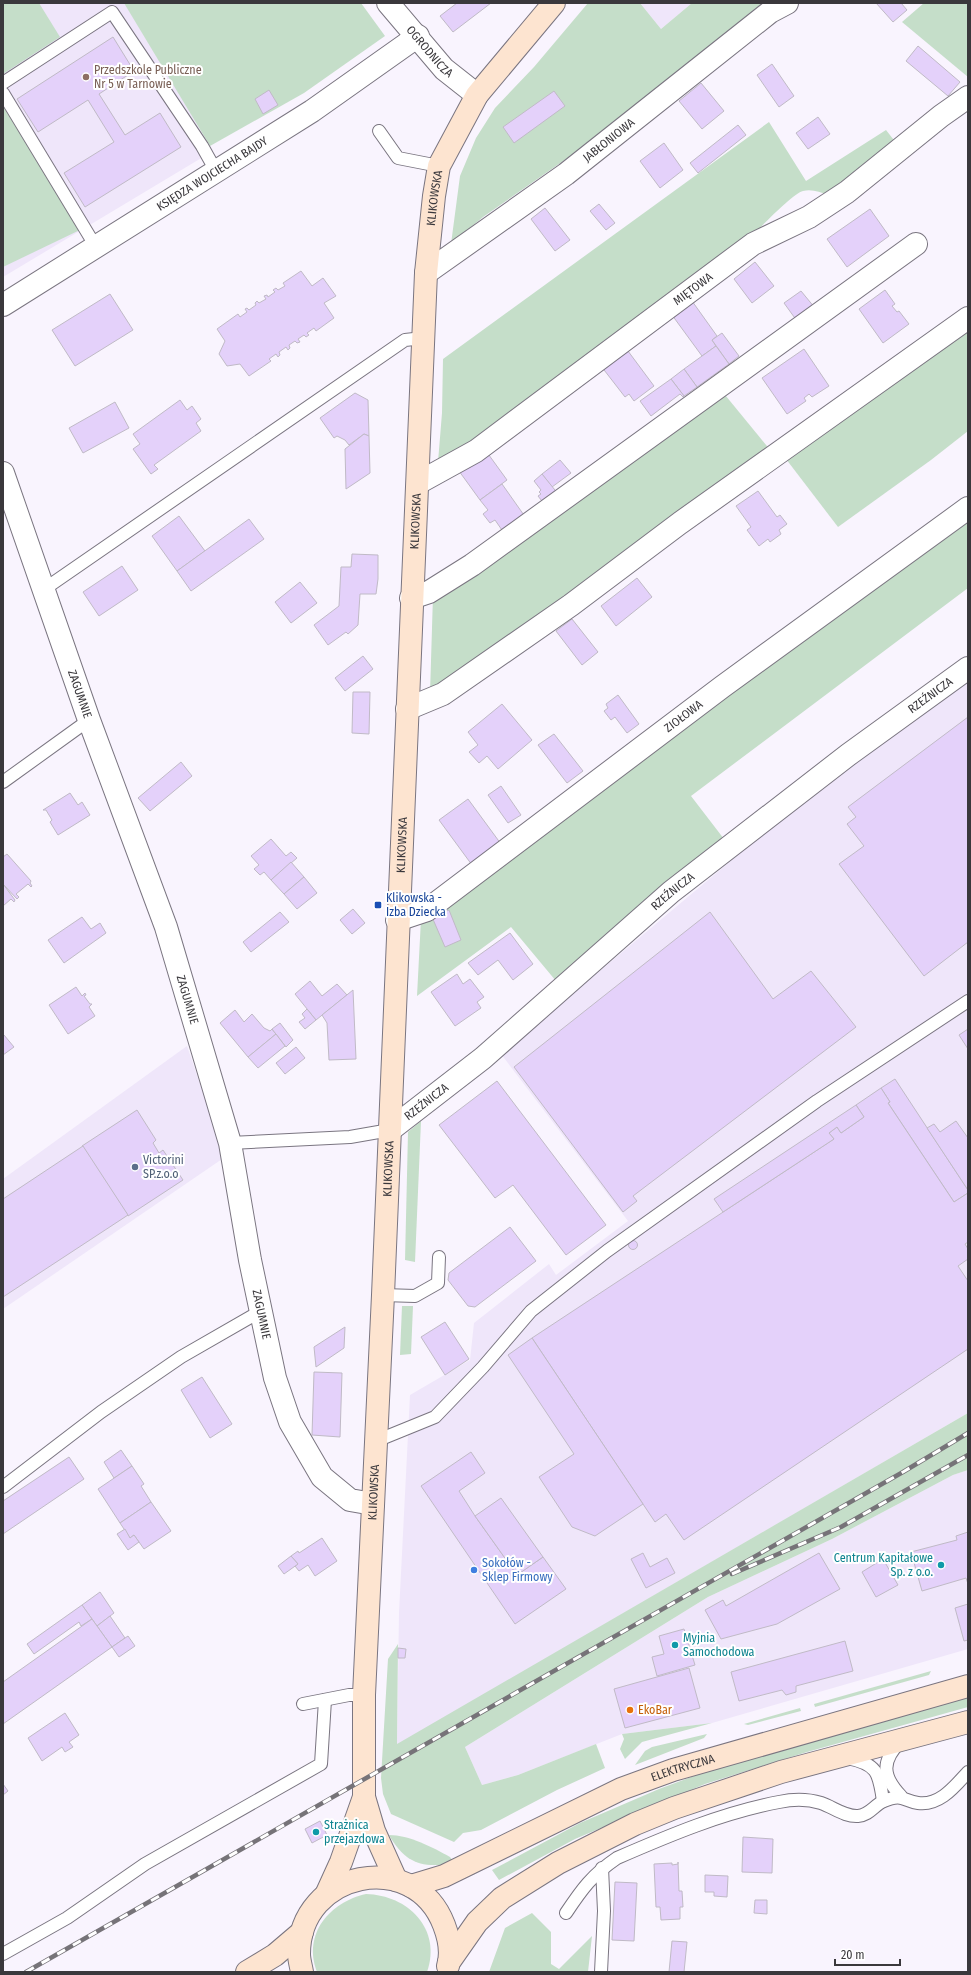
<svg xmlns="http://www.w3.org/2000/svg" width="971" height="1975" font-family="'Fira Sans Condensed',sans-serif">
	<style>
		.built { fill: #efe6fa }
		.green { fill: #c5dec9 }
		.building { fill: #e4d1fa; stroke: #c0bac6 }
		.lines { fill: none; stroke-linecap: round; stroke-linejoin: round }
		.lane-casing { stroke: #7a7580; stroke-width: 14 }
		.street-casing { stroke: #7a7580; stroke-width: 24 }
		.secondary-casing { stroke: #7a7580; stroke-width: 24 }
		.lane { stroke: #fff; stroke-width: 12 }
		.street { stroke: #fff; stroke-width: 22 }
		.secondary { stroke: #fde4d0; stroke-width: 22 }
		.rail-casing { stroke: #767378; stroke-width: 4.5 }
		.rail { stroke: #fff; stroke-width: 3; stroke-dasharray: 9; stroke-linecap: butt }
		.education-dot { fill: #8d6e63; stroke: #fff; stroke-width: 1.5 }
		.transit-dot { fill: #1a4fb4; stroke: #fff; stroke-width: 1.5 }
		.service-dot { fill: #5c6f8a; stroke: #fff; stroke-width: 1.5 }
		.culture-dot { fill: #0f9aa8; stroke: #fff; stroke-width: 1.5 }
		.shop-dot { fill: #3f7fe0; stroke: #fff; stroke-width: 1.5 }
		.food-dot { fill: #e8710a; stroke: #fff; stroke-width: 1.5 }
		.labels { text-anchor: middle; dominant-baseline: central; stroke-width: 4; stroke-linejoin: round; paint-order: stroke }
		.street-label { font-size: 12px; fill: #3a383c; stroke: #fff }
		.education-label { font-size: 12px; fill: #785e54; stroke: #fff; text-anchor: start }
		.transit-label { font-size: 12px; fill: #164399; stroke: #fff; text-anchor: start }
		.service-label { font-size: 12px; fill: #4e5e75; stroke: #fff; text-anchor: start }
		.culture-label { font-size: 12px; fill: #0d838f; stroke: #fff; text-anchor: start }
		.shop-label { font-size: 12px; fill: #366cbe; stroke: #fff; text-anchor: start }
		.food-label { font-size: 12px; fill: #c56008; stroke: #fff; text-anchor: start }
	</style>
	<rect width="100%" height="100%" fill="#f9f4fe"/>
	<g class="built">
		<polygon points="3,3 125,3 213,151 3,277"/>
		<polygon points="640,3 692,3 661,29"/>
		<polygon points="968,678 968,1413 397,1745 399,1613 410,1395 470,1360 474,1323 549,1264 556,1275 628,1221 501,1054 745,849"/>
		<polygon points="187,1046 225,1157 3,1309 3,1179"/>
		<polygon points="968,1470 968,1649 712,1723 622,1734 518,1775 482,1785 465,1747 708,1597 832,1539 953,1475"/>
	</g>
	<g class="green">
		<polygon points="3,3 39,3 60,37 3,74"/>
		<polygon points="124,3 361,3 385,36 304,93 210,146"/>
		<polygon points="588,3 640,3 661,29 692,3 769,3 589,143 483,217 451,244 460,176 476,138 495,108 534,67"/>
		<polygon points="924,3 968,3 968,77 902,22"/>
		<polygon points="3,98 82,229 3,267"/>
		<path d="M 769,122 L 806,181 L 886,130 L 897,144 L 828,195 C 820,192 812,189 803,191 C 793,193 757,231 747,241 L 474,445 L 438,462 L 442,413 L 443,359 Z"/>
		<polygon points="968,330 968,431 931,460 838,527 786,459"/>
		<polygon points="721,390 771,451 430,694 433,595"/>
		<polygon points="968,514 968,588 691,796 724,839 556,981 511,927 417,996 421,919"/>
		<polygon points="421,1121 415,1262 405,1260 408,1132"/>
		<polygon points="402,1306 413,1306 411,1354 400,1355"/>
		<polygon points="968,1413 968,1470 953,1475 832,1539 708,1597 465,1747 482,1785 518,1775 596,1744 605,1768 557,1790 481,1830 463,1833 454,1842 391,1814 383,1794 381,1778 388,1659 398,1644 397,1744"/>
		<polygon points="931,1671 929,1675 815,1707 814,1704"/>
		<polygon points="968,1695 968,1707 807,1752 705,1784 575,1839 499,1880 492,1870 580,1823 659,1789 729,1763"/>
		<polygon points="800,1708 801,1711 748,1725 744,1724"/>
		<polygon points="712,1723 642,1742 625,1759 620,1749 624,1739 622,1734"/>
		<polygon points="707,1734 704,1738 635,1765 645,1751 652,1747"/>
		<path d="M 389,1835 C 409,1835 432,1847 450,1857 L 454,1863 C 422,1869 405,1863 389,1835 Z"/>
		<path d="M 366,1894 C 408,1895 442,1929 427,1972 L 317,1972 C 302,1934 330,1902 366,1894 Z"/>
		<polygon points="532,1913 551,1932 551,1964 559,1969 592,1936 588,1972 489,1972 505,1928"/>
	</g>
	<g class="building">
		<polygon points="457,3 491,3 453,32 440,16"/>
		<polygon points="876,3 901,3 907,10 893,22"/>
		<polygon points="113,37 134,71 99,94 125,135 160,113 181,147 85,207 64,173 114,142 88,100 38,132 17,99"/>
		<polygon points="918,46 960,82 948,96 906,61"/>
		<polygon points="772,64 794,96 779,107 757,75"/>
		<polygon points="701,83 724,111 702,129 679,101"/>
		<polygon points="269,90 278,105 263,114 255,99"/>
		<polygon points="554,91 565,106 514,143 503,127"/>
		<polygon points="818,117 830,134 808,149 796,133"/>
		<polygon points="738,125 746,135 698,173 690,163"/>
		<polygon points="664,143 683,170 660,188 640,161"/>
		<polygon points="599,204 615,223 606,230 590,211"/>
		<polygon points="545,208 570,240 555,251 531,219"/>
		<polygon points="870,209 889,236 847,267 827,239"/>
		<polygon points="755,262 774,286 752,303 734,279"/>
		<polygon points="301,271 312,286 323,278 336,296 324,303 334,318 316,331 314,328 307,333 309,335 306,337 304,335 298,339 300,342 297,343 295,341 289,345 290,348 288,350 286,347 279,352 280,355 278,357 276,354 269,359 271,361 249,376 240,364 227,366 219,354 225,341 217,329 238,314 240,317 247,312 245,309 247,308 249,310 256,305 255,303 257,301 259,303 266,299 264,296 267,295 268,297 275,292 273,290 276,288 278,290 285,286 283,283"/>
		<polygon points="885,290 895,304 892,306 897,312 899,311 909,324 883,343 859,309"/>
		<polygon points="801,291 815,308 797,321 784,303"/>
		<polygon points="110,294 133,330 75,366 52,330"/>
		<polygon points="692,301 717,336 712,340 716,346 702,356 672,315"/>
		<polygon points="722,333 739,356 729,364 712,340"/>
		<polygon points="716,346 729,364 697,387 684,369"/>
		<polygon points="625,347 654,386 634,401 629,394 625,397 601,366"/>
		<polygon points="804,349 829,386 812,397 809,394 804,398 806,401 787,414 762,378"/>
		<polygon points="684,369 697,387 684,396 671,379"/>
		<polygon points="671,379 684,396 683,397 680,394 651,416 640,401"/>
		<polygon points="355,393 368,400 369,436 364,434 349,445 345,440 337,436 334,438 320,418"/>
		<polygon points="180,400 187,410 192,406 201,419 196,423 201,431 154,465 158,469 151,474 133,449 140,444 133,434"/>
		<polygon points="115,402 129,428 83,453 69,428"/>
		<polygon points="364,434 369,436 370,473 346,489 345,449"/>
		<polygon points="486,451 507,480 480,500 459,471"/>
		<polygon points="560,460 571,473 552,487 542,474"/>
		<polygon points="542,474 559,495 545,505 538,496 541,494 539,492 541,490 534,481"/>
		<polygon points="502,484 526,518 504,533 495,520 490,523 483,514 488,510 480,500"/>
		<polygon points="758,491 777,517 780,515 787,524 779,530 781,534 770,542 768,539 759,546 747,530 751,527 736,506"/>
		<polygon points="179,516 205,551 177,571 152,536"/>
		<polygon points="249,519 264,539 191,591 177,571"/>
		<polygon points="352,554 378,555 378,579 376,594 360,594 358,625 348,634 346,632 328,645 314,625 339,606 341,567 351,567"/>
		<polygon points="122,566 138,590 99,616 83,592"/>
		<polygon points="637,578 652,597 616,626 601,606"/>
		<polygon points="300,582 317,603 291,623 275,602"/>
		<polygon points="572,619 598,652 582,665 556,631"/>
		<polygon points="363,656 373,669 345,691 335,678"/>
		<polygon points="353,692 370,692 369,734 352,733"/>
		<polygon points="618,695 639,724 627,733 615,717 611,720 604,711 608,708 606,704"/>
		<polygon points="502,704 532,740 498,769 487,756 479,763 469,752 478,745 468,732"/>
		<polygon points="968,717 968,942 924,976 839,864 864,846 847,824 856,817 848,807"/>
		<polygon points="554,734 583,771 567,783 538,745"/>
		<polygon points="181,762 192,776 150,811 138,798"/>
		<polygon points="501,786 521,815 508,823 488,795"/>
		<polygon points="70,793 78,805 82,802 90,815 58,835 50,822 52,820 46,810 43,810"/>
		<polygon points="468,799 501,844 472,865 439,820"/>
		<polygon points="271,839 286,856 291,852 297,858 271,880 264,872 260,875 254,869 259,865 251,856"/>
		<polygon points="7,854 31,881 30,883 32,886 31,887 28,884 16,894 19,897 17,899 3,884 3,857"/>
		<polygon points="291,862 304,877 284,894 271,880"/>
		<polygon points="304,877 317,893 297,909 284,894"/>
		<polygon points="3,884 15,900 14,902 11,899 3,906"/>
		<polygon points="353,909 365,923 352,934 340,920"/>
		<polygon points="449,910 461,940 445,947 432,917"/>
		<polygon points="280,912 289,922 251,952 243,942"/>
		<polygon points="710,912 773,999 811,971 856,1027 633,1196 637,1201 623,1212 514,1067"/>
		<polygon points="82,917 91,929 100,923 106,933 64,963 48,940"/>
		<polygon points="510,933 533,964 513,980 498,960 478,975 468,963"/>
		<polygon points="457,974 463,984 470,979 484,997 477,1002 481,1008 455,1026 431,992"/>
		<polygon points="310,981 322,996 337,984 347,995 316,1020 295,994"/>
		<polygon points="76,987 82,996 85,993 86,995 84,996 90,1004 92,1004 89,1007 95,1016 68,1034 49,1005"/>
		<polygon points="353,990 356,1059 329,1060 327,1023 322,1015"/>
		<polygon points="307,1009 316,1020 305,1029 299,1022 305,1018 302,1014"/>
		<polygon points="235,1010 244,1022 252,1014 264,1028 270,1031 272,1029 276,1034 248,1057 220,1023"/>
		<polygon points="280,1023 293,1040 286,1047 272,1029"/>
		<polygon points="968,1029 968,1049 959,1035"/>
		<polygon points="276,1034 285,1046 258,1068 248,1057"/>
		<polygon points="4,1035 14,1047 3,1055 3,1036"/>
		<polygon points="296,1047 305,1058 285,1074 276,1063"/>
		<polygon points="895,1079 968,1190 968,1193 954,1202 888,1103 890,1102 881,1088"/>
		<polygon points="497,1081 606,1225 566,1255 513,1185 495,1198 439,1125"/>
		<polygon points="881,1088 890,1102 888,1103 954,1202 968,1193 968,1242 965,1244 968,1249 968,1259 958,1266 968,1281 968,1349 684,1540 666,1514 655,1522 532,1338 834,1139 829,1133 837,1127 841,1133 864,1117 856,1105"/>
		<polygon points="856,1105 864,1117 841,1133 837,1127 829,1133 834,1139 723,1212 714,1199"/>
		<polygon points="137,1110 156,1140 153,1143 159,1153 163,1150 183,1180 128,1216 82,1146"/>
		<polygon points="956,1121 968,1138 968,1190 927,1128 934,1124 940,1132"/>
		<polygon points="83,1146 128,1215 3,1297 3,1199"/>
		<polygon points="510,1227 536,1261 475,1307 468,1306 448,1280 449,1273"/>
		<circle cx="633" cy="1245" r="4.5"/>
		<polygon points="445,1322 469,1359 445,1375 421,1337"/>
		<polygon points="345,1327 344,1348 316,1367 314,1347"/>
		<polygon points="532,1338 643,1504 595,1536 572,1527 539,1477 574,1454 508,1355"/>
		<polygon points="314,1372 342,1373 340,1437 312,1435"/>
		<polygon points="202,1377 232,1424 210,1438 181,1390"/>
		<polygon points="121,1450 132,1466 114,1478 104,1462"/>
		<polygon points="471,1452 485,1473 459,1491 475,1516 517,1575 543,1557 566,1589 515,1624 421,1486"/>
		<polygon points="69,1457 84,1479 3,1534 3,1501"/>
		<polygon points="132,1466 144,1484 141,1486 151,1502 120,1523 98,1489"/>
		<polygon points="501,1498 543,1557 517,1575 475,1516"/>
		<polygon points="151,1502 171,1531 144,1549 134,1535 130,1538 120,1523"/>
		<polygon points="125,1529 130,1538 134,1535 139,1542 128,1550 117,1534"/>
		<polygon points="968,1532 968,1584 966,1578 922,1591 911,1552 957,1540 956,1536"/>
		<polygon points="322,1538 337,1561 315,1576 308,1565 299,1571 295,1566 298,1564 291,1556 298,1551 299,1553"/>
		<polygon points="643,1553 650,1567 667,1558 675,1573 646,1588 631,1559"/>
		<polygon points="819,1553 840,1589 777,1624 721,1639 705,1610 723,1600 726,1606"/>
		<polygon points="291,1556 298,1564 284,1574 278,1566"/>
		<polygon points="883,1559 898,1585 876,1597 862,1572"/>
		<polygon points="100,1592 114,1613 97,1626 82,1605"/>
		<polygon points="968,1604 968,1640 964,1641 955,1608"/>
		<polygon points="82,1605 92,1619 81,1626 79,1622 34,1654 27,1644"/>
		<polygon points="110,1616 125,1638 112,1647 97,1626"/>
		<polygon points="92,1619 112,1647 3,1724 3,1682"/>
		<polygon points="684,1629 695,1665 657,1676 652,1657 664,1654 659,1636"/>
		<polygon points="128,1636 135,1646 119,1657 112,1647"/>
		<polygon points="845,1641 853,1671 796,1686 796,1692 786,1695 782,1690 739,1701 731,1672"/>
		<polygon points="398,1648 406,1649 405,1658 398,1658"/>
		<polygon points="689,1668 700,1708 625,1728 614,1689"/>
		<polygon points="65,1713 79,1735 69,1742 73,1747 65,1752 62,1747 42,1761 28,1738"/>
		<polygon points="3,1784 8,1791 3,1795"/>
		<polygon points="320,1821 327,1835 312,1843 305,1829"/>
		<polygon points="743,1837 773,1839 772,1873 742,1872"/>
		<polygon points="678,1862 679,1891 682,1891 683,1907 680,1907 680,1919 661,1920 660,1907 656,1907 654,1864 672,1863 672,1865 678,1864"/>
		<polygon points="705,1875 728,1876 727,1897 714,1896 714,1892 705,1892"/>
		<polygon points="615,1882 637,1883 634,1941 612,1940"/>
		<polygon points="755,1900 767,1900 767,1914 754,1913"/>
		<polygon points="672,1941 687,1942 684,1972 669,1972"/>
	</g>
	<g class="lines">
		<g class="lane-casing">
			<g id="lane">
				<polyline points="3,83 112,12 202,146 216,171"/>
				<polyline points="3,93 96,247"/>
				<polyline points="379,131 398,158 439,166"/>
				<polyline points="43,590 405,340 423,338"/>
				<polyline points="3,782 89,720"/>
				<polyline points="230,1143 350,1137 390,1130"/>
				<polyline points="383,1295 415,1296 438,1283 439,1257"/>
				<polyline points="376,1441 435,1417 483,1367 531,1311 607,1251 817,1101 968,1001"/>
				<polyline points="3,1487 101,1412 181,1357 261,1311"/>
				<polyline points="303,1704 349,1695 364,1695"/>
				<path d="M 901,1741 C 881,1761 882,1776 901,1796"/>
				<path d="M 847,1758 C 877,1764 879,1772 883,1801"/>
				<path d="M 566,1913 C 582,1889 592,1875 617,1858 C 670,1835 722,1813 779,1802 C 793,1799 808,1799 821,1803 C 833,1807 845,1817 858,1816 C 870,1815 874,1805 884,1801 C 903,1793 903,1801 918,1803 C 940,1806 955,1786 968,1772"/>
				<polyline points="3,1954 67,1918 145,1864 321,1764 325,1700"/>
				<polyline points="601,1972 604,1911 602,1868"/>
			</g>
		</g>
		<g class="street-casing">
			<g id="street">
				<path id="s1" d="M 388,3 L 444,69 L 477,95"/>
				<path id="s2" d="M 426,273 L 566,174 L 770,12 L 787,3"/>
				<path id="s3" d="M 3,305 L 312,111 L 418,36"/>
				<path id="s4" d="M 3,473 L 89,720 L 166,927 L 230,1143 L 250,1260 L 275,1378 L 290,1422 L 322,1477 L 350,1500 L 373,1504"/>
				<path id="s5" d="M 418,483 L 476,451 L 753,244 L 809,217 L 847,192 L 941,116 L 968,97"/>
				<polyline points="411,598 429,592 472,565 916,244"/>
				<polyline points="407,709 443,694 571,605 680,523 968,318"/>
				<path id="s6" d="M 397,920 L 427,910 L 722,687 L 968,508"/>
				<path id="s7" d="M 390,1130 L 483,1058 L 671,892 L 848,755 L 968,668"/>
			</g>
		</g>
		<g class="secondary-casing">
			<g id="secondary">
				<path id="s8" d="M 396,1880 L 374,1831 L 364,1797 L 364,1695 L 383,1295 L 426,273 L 434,196 L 439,166 L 477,95 L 554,3"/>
				<path id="s9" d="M 411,1886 L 444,1876 L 621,1789 L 673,1770 L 968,1686"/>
				<polyline points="326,1895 341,1862 364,1797"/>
				<polyline points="449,1962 477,1922 502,1898 558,1863 635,1824 674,1808 781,1772 968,1722"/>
				<polyline points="247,1972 275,1955 302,1932"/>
				<path d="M 302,1972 C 301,1966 299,1960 299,1954 C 299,1871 414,1847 444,1925 C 449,1938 452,1953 448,1966"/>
			</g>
		</g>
		<use href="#lane" class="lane"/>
		<use href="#street" class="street"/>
		<use href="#secondary" class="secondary"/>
		<g class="rail-casing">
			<g id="rail">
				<polyline points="732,1574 841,1527 968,1455"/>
				<polyline points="26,1972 903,1472 968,1433"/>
			</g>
		</g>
		<use href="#rail" class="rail"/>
	</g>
	<circle class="education-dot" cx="86" cy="77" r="4"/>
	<rect class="transit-dot" x="374" y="901" width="8" height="8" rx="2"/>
	<circle class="service-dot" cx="135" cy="1167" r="4"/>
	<g class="culture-dot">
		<circle cx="941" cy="1565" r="4"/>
		<circle cx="675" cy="1645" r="4"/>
		<circle cx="316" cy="1832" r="4"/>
	</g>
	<circle class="shop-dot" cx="474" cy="1570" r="4"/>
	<circle class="food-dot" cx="630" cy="1710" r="4"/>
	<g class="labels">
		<g class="street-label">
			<text stroke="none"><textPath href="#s1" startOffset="64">OGRODNICZA</textPath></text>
			<text stroke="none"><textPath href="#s2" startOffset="226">JABŁONIOWA</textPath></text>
			<text stroke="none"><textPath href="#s3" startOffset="247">KSIĘDZA WOJCIECHA BAJDY</textPath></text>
			<text stroke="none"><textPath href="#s8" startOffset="1690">KLIKOWSKA</textPath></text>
			<text stroke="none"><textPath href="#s5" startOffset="337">MIĘTOWA</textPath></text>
			<text stroke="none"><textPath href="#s8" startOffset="1366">KLIKOWSKA</textPath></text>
			<text stroke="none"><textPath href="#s4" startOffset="234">ZAGUMNIE</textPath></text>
			<text stroke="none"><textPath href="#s7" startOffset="694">RZEŹNICZA</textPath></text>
			<text stroke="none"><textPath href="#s6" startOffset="353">ZIOŁOWA</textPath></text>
			<text stroke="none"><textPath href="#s8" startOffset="1042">KLIKOWSKA</textPath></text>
			<text stroke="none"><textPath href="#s7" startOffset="370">RZEŹNICZA</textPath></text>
			<text stroke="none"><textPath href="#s4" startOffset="558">ZAGUMNIE</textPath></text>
			<text stroke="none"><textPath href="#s7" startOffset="46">RZEŹNICZA</textPath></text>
			<text stroke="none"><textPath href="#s8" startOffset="718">KLIKOWSKA</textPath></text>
			<text stroke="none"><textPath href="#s4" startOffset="882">ZAGUMNIE</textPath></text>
			<text stroke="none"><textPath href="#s8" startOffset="394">KLIKOWSKA</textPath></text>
			<text stroke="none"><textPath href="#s9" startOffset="297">ELEKTRYCZNA</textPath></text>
		</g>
		<g class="education-label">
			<text x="94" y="70">Przedszkole Publiczne<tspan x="94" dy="14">Nr 5 w Tarnowie</tspan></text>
		</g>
		<g class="transit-label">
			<text x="386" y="898">Klikowska -<tspan x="386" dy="14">Izba Dziecka</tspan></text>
		</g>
		<g class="service-label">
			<text x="143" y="1160">Victorini<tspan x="143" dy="14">SP.z.o.o</tspan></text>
		</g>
		<g class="culture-label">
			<text x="933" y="1558" text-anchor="end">Centrum Kapitałowe<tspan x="933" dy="14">Sp. z o.o.</tspan></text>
			<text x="683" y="1638">Myjnia<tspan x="683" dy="14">Samochodowa</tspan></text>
			<text x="324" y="1825">Strażnica<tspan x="324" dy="14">przejazdowa</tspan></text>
		</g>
		<g class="shop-label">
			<text x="482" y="1563">Sokołów -<tspan x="482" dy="14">Sklep Firmowy</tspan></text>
		</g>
		<g class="food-label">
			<text x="638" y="1710">EkoBar</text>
		</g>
	</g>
	<rect width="971" height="1975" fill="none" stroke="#3a383c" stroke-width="8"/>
	<path d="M835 1959v6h65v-6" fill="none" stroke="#3a383c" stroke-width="2"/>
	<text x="841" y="1959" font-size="12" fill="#3a383c" stroke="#ffffff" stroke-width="3" paint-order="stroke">20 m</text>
</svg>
